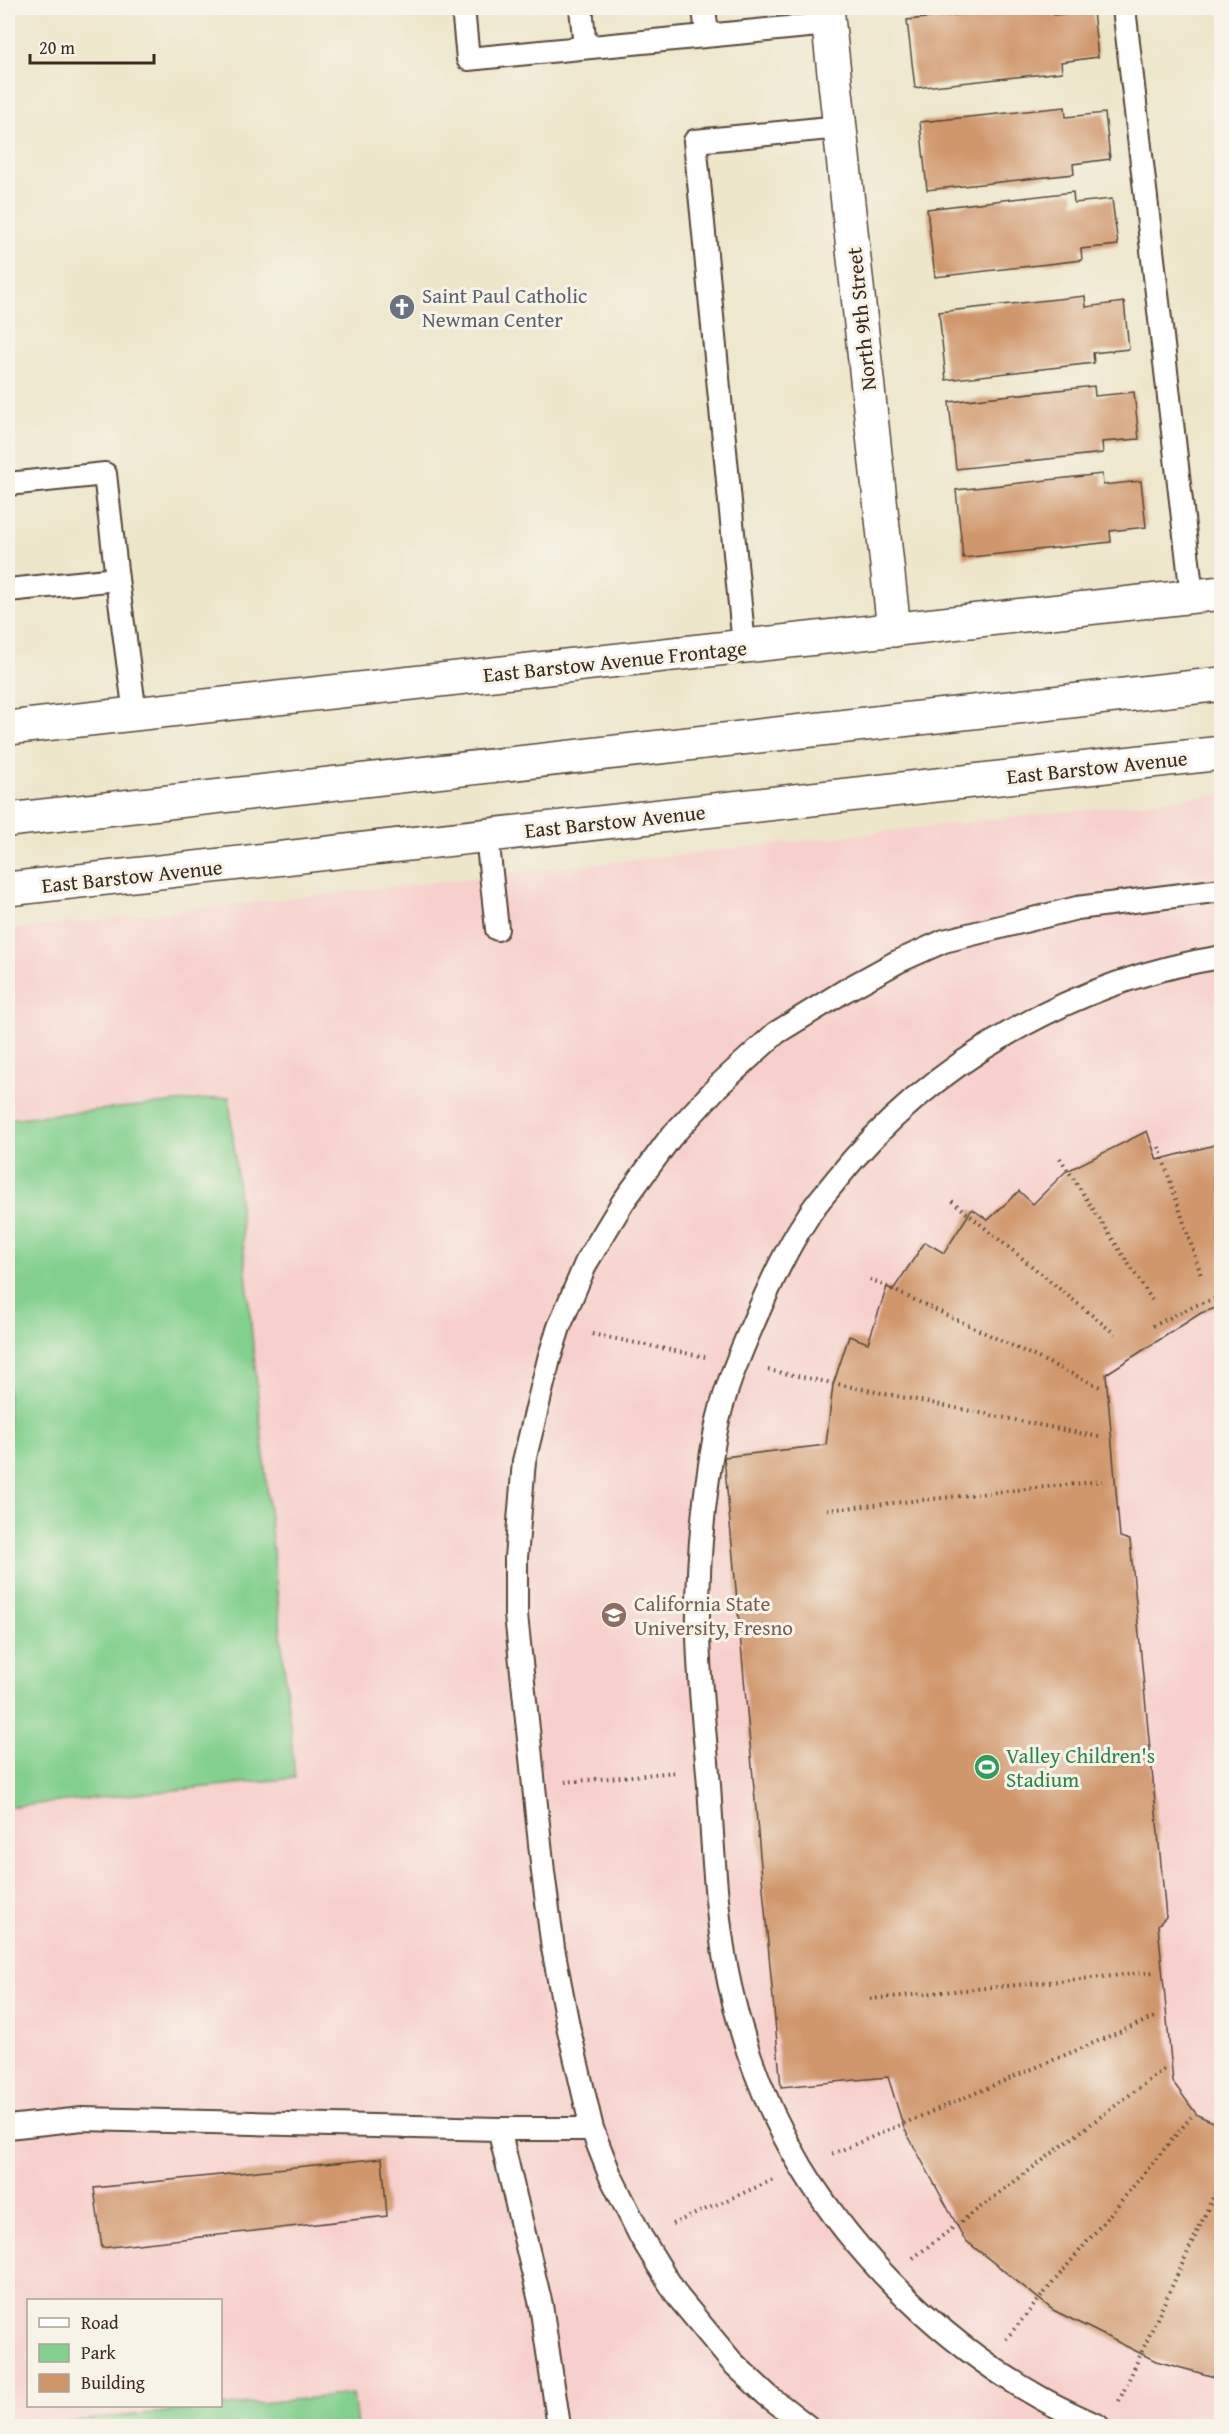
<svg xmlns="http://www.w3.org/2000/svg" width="1229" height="2434" font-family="'Gentium Book Plus',serif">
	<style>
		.built { fill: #f7d0cd; fill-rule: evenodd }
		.green { fill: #83d08e; stroke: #5f7d56; stroke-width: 1.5 }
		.building { fill: #d0966c }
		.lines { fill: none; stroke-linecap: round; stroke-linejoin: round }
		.lane-casing { stroke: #564638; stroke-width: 26 }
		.street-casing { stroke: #564638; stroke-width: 36 }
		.secondary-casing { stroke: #564638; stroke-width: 36 }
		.path { stroke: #564638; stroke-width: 4; stroke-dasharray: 1.5 4.5; stroke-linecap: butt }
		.lane { stroke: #fff; stroke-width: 22 }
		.street { stroke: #fff; stroke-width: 33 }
		.secondary { stroke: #fff; stroke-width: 33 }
		.labels { text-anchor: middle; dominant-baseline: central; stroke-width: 6; stroke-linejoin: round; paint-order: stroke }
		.worship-label { font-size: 21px; fill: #5b616d; stroke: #f7f3e8; text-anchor: start }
		.street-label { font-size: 21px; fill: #3b2a1e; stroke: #f7f3e8 }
		.education-label { font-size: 21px; fill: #785e54; stroke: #f7f3e8; text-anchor: start }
		.leisure-label { font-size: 21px; fill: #27864d; stroke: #f7f3e8; text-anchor: start }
	</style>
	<rect width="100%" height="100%" fill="#f7f3e8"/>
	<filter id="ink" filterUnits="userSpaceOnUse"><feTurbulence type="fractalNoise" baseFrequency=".0167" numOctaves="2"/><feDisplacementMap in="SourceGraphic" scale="12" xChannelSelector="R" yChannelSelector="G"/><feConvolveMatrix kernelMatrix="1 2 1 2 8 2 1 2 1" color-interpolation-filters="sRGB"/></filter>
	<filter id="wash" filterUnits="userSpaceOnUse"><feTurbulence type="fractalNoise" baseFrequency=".008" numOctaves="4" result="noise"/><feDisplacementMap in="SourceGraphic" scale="24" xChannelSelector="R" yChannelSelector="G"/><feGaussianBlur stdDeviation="1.35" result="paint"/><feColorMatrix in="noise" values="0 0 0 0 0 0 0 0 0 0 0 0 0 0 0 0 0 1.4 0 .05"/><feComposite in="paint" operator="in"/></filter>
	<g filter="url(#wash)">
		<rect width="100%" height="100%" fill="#ede6ca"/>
		<path class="built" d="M 1221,794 L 1221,2426 L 8,2426 L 8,930 ZM 28,2300 L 220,2300 L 220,2406 L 28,2406 Z"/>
		<g class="green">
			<polygon points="229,1097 295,1778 8,1807 8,1119"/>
			<polygon points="353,2394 357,2426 20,2426"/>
		</g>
		<g id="blocks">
			<g class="building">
				<polygon points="1023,8 1054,8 1054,15 1093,11 1098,57 1061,62 1062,72 915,88 907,20"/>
				<polygon points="1065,107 1066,117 1105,113 1110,159 1073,164 1074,174 927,190 920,122"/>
				<polygon points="1073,192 1074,203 1112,199 1118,245 1081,249 1082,260 935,277 927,209"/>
				<polygon points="1085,296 1086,307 1124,302 1129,349 1093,353 1094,363 946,380 939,312"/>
				<polygon points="1094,386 1095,396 1134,392 1139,439 1102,442 1103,453 956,469 949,402"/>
				<polygon points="1102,474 1103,485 1141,481 1146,527 1110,531 1111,542 963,558 956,490"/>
				<polygon points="1147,1131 1157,1160 1222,1143 1222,1306 1201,1313 1106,1374 1120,1537 1130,1540 1166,1917 1158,1925 1173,2082 1197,2115 1222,2126 1222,2379 1156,2361 1053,2310 965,2240 904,2128 888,2077 781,2087 724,1457 826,1445 833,1385 849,1336 868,1343 887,1287 893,1290 925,1242 944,1253 972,1209 988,1220 1019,1191 1033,1204 1065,1172"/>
				<polygon points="382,2158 387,2216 102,2248 94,2188"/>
			</g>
		</g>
	</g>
	<g filter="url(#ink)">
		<use href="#blocks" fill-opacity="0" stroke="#564638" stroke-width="1.5"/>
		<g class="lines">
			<g class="lane-casing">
				<g id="lane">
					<polyline points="463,8 468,59 829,24"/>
					<polyline points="581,8 585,47"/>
					<polyline points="704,8 707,35"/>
					<polyline points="1124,8 1192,596"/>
					<polyline points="8,484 105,474 117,579 8,590"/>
					<polyline points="117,579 135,714"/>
					<polyline points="744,646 695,141 840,127"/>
					<polyline points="487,836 497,929"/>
					<polyline points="8,2127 82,2119 499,2129 541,2305 559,2426"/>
					<polyline points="499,2129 592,2129"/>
					<polyline points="807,2426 767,2395 732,2362 678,2297 641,2237 610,2175 592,2129 568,2026 553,1948 543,1872 516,1615 516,1558 524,1461 549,1359 559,1327 586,1263 623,1202 670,1138 719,1085 776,1033 846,990 897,962 944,941 1077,908 1222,890"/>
					<path d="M 1098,2426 C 1078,2417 1058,2408 1039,2397 C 945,2344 858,2260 802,2168 C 758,2095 730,2011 720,1927 C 714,1880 712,1832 709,1785 C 705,1735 699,1684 698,1634 C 697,1568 703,1500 715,1435 C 722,1395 739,1356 755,1319 C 770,1285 786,1249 807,1218 C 815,1204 826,1193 836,1180 C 929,1063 1074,980 1222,957"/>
				</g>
			</g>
			<g class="street-casing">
				<g id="street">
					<polyline points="827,8 894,630"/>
					<polyline points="8,728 1222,593"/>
				</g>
			</g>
			<g class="secondary-casing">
				<g id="secondary">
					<polyline points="8,820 1222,684"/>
					<polyline points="8,889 1222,753"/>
				</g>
			</g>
			<g class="path">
				<polyline points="1159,1147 1202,1278"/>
				<polyline points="1060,1158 1152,1300"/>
				<polyline points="952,1201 1115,1334"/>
				<polyline points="870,1279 1100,1387"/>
				<polyline points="1153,1326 1194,1306 1222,1296"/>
				<polyline points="592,1334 705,1357"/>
				<polyline points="768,1370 1099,1437"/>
				<polyline points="827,1510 1102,1481"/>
				<polyline points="565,1782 677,1772"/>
				<polyline points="870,1999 1154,1972"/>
				<polyline points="832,2154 1157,2016"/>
				<polyline points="672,2224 773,2180"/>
				<polyline points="913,2258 1164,2069"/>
				<polyline points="1006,2339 1191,2117"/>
				<polyline points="1119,2401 1222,2178"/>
			</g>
			<use href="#lane" class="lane"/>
			<use href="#street" class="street"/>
			<use href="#secondary" class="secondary"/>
		</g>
	</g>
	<defs>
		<g id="church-disc" transform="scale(1.35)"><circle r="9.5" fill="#6b7280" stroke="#f7f3e8"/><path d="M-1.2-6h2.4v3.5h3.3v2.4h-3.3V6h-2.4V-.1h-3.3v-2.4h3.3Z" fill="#fff"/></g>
		<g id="university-disc" transform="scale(1.35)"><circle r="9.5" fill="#8d6e63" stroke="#f7f3e8"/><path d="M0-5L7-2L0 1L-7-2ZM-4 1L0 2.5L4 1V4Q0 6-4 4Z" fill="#fff"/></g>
		<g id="stadium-disc" transform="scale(1.35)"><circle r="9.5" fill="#2e9e5b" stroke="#f7f3e8"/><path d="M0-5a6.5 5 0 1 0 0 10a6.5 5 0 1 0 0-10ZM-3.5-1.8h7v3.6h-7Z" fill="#fff"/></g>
	</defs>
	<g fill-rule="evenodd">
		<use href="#church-disc" x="402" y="307"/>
		<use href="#university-disc" x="614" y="1615"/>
		<use href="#stadium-disc" x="987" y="1767"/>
	</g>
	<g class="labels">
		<g class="worship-label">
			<text x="422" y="295">Saint Paul Catholic<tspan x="422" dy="24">Newman Center</tspan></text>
		</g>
		<g class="street-label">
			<text transform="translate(861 319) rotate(-96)">North 9th Street</text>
			<text transform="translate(615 661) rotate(-6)">East Barstow Avenue Frontage</text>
			<text transform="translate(1097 767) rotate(-6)">East Barstow Avenue</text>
			<text transform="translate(615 821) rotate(-6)">East Barstow Avenue</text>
			<text transform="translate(132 876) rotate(-6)">East Barstow Avenue</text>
		</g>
		<g class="education-label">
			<text x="634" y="1603">California State<tspan x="634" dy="24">University, Fresno</tspan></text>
		</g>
		<g class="leisure-label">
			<text x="1006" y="1755">Valley Children's<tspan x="1006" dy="24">Stadium</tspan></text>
		</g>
	</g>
	<rect width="1229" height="2434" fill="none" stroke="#f7f3e8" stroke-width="30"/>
	<rect x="27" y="2299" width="195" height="108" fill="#f7f3e8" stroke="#aca397" stroke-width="1.5"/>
	<rect x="39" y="2318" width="30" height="9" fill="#ffffff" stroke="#aca397" stroke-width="1.5"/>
	<text x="81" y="2329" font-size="18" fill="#3b2a1e">Road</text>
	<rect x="39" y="2344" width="30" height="18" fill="#83d08e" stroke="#aca397" stroke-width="1.5"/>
	<text x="81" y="2359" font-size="18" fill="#3b2a1e">Park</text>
	<rect x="39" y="2374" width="30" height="18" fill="#d0966c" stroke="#aca397" stroke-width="1.5"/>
	<text x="81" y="2389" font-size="18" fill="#3b2a1e">Building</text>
	<path d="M30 54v9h124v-9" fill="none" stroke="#3b2a1e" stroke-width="3"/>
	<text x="39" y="54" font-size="18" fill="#3b2a1e" stroke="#f7f3e8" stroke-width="4.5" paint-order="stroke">20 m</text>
</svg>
